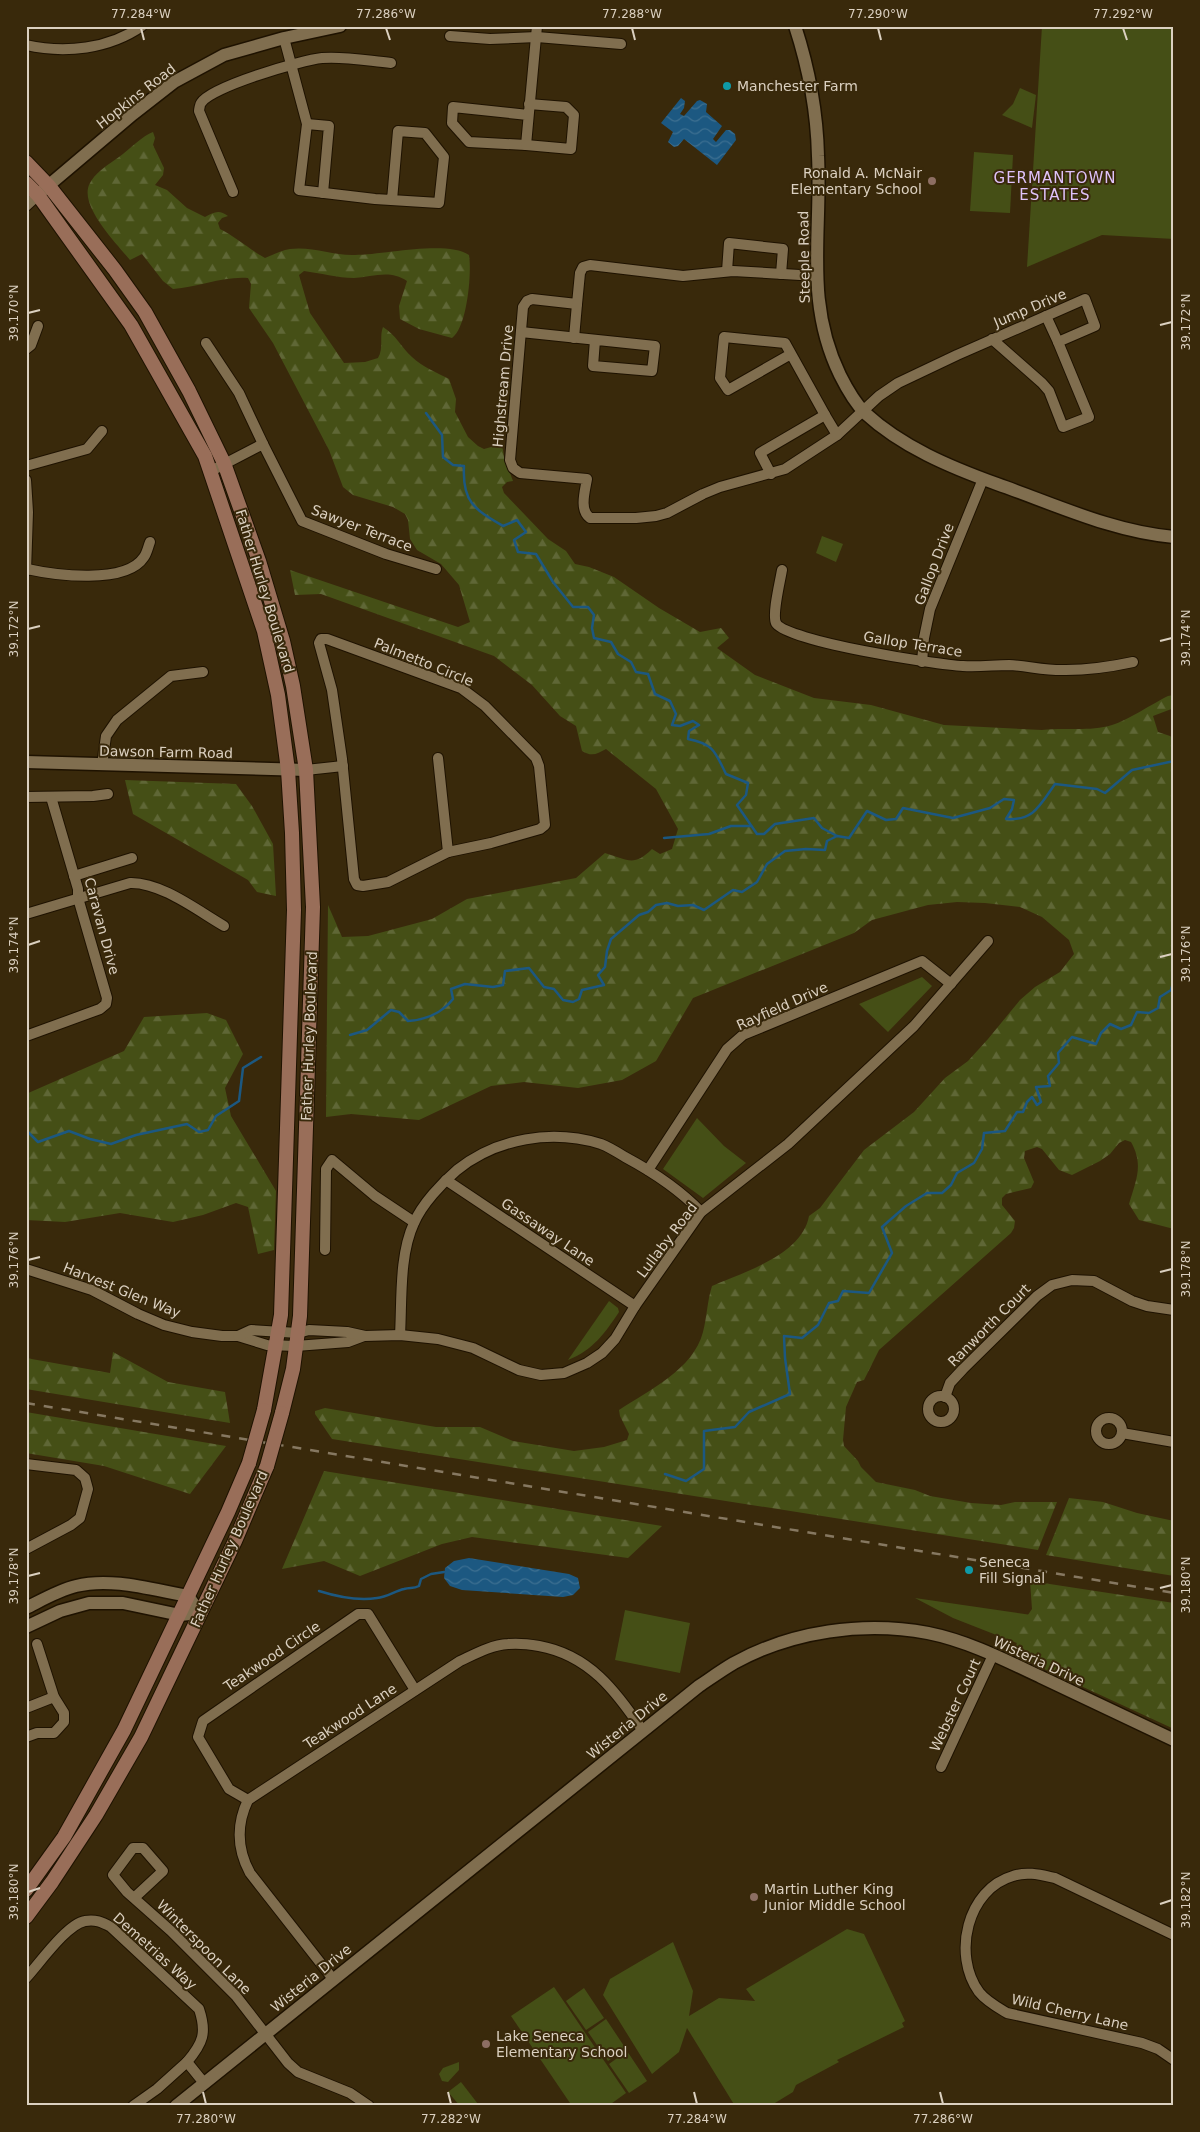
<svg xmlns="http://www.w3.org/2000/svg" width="1200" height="2132" font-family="'DejaVu Sans',sans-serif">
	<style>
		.green { fill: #454f16 }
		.forest { fill: url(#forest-firs) }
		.water { fill: url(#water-waves) }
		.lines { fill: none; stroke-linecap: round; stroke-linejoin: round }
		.stream { stroke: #1c5881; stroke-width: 2.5 }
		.minor-casing { stroke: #1e1200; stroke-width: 12 }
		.tertiary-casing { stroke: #1e1200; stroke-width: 15 }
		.secondary-casing { stroke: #1e1200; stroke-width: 16 }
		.minor { stroke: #806e4f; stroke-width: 10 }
		.tertiary { stroke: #806e4f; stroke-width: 12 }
		.secondary { stroke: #996e59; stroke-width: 14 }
		.rail { stroke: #867861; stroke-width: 2.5; stroke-dasharray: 9 9; stroke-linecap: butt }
		.secondary-bridge-casing { stroke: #1e1200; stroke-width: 16; stroke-linecap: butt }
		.secondary-bridge { stroke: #996e59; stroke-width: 14 }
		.ticks { fill: none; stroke: #dbd0c0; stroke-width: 2 }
		.culture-dot { fill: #0f9aa8; stroke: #39290b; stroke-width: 2 }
		.education-dot { fill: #8d6e63; stroke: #39290b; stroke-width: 2 }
		.labels { text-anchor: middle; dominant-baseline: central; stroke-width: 4; stroke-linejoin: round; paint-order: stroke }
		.poi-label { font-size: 14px; fill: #dbd0c0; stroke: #39290b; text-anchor: start }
		.street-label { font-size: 14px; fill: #dbd0c0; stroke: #39290b }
		.neighbourhood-label { font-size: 15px; letter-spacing: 1px; fill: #dfc2f9; stroke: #39290b }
		.neatline { fill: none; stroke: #dbd0c0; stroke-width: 2 }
		.ticks-label { font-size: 12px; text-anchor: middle; fill: #dbd0c0 }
	</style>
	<defs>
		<pattern id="forest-firs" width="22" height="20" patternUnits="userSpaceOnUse" patternTransform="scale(1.25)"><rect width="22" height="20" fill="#454f16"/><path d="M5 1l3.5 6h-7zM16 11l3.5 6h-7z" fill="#5f6736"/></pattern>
		<pattern id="water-waves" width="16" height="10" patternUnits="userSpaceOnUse" patternTransform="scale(1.25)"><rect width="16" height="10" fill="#1c5881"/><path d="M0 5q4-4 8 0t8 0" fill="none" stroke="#3c6f91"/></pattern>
	</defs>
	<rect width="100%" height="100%" fill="#39290b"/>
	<g class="green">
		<polygon points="1042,26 1174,26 1174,239 1102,235 1027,267"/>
		<polygon points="1020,88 1036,95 1032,128 1002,115 1013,104"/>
		<polygon points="974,152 1013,155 1010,213 970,211"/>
		<polygon points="822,536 843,544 836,562 816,553"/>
		<polygon points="922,977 932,986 888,1032 859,1004"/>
		<polygon points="697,1118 724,1146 746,1163 703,1198 663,1169"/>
		<path d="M 609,1301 L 618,1308 L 619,1312 C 605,1333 593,1350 568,1360 Z"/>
		<polygon points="915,1598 1174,1636 1081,1668 953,1618"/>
		<polygon points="625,1610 690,1623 680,1673 615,1660"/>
		<polygon points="847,1929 864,1934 905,2021 902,2023 904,2027 837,2060 839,2062 796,2085 793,2092 770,2106 735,2106 687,2028 679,2052 652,2074 603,1995 610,1979 673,1942 693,1991 689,2016 719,1998 755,2001 746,1989"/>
		<polygon points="554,1987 626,2093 608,2106 572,2106 511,2016"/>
		<polygon points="584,1988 604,2018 586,2030 566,2001"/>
		<polygon points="606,2019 626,2049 608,2061 588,2032"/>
		<polygon points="627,2051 647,2081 629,2093 609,2064"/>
		<polygon points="459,2062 459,2070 448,2082 442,2081 439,2074 443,2068"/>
		<polygon points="461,2082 478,2104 475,2106 460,2106 448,2092"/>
	</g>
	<g class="forest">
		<path d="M 153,132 L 155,138 L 153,145 L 164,168 L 163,175 L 155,185 L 167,190 L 187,208 L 205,217 C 214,212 219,209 228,216 L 222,218 L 218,223 L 220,229 C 236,237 249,249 265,258 C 273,255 282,250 290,249 C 312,246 334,256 355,255 C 384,255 446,240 469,255 C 472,273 467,328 452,338 L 419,329 L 400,319 L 399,306 L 407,281 C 390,269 372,277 354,278 C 338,278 320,273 304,271 L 299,275 L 310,313 L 344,363 L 365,362 L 378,358 C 384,348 379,337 383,327 C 396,335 401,347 412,357 C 422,367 438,373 449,379 L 456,399 L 455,412 L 468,437 L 478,446 L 484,449 L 502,444 L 504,457 L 513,481 L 507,482 L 502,487 L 504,493 L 548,539 L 566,551 L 575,564 L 589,567 L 614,577 L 659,608 L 700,632 L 721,628 L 729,638 L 717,648 L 755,675 L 814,698 L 871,705 L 944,725 L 1042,730 C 1065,727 1090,732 1112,725 C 1128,720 1152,704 1168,696 L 1174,695 L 1174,708 L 1153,716 L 1158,732 L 1170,736 L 1174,739 L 1174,1229 L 1139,1220 L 1129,1204 C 1136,1180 1144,1165 1131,1142 L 1125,1140 L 1119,1143 L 1110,1154 L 1100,1161 L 1072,1175 L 1059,1170 L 1042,1149 L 1037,1147 L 1025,1151 L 1024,1158 L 1034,1182 L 1031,1188 L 1006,1194 L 1002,1198 L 1002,1205 L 1015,1221 L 1014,1228 L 1011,1233 L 879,1350 L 864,1380 L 857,1382 L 846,1407 L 843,1440 L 844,1446 L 858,1461 L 861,1467 L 876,1482 L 915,1490 L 930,1496 L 971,1503 L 1001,1505 L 1015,1502 L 1057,1502 L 1038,1550 L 332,1439 L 315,1414 L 315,1411 L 325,1408 L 436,1427 L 480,1427 L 513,1441 L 574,1451 L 604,1447 L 627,1440 L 629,1434 L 620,1416 L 619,1410 C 649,1390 693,1370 703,1332 C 707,1317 707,1302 712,1286 C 744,1272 802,1255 809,1216 L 820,1208 L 864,1150 L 914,1112 L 945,1078 L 968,1061 L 988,1039 L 1020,1000 L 1035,987 L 1060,972 L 1074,954 L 1069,940 L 1042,917 L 1020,907 L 985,903 L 957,902 L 928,905 L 872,920 L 854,933 L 693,998 L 656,1061 L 622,1080 L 578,1088 L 524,1082 L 491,1086 L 419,1120 L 351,1114 L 326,1117 L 328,905 L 342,937 L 368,936 L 432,919 L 467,899 L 576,878 L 605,853 C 628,860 634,867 652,849 L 660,854 L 672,849 L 678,829 L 656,789 L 606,749 C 597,754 592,757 582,751 L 576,726 L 560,716 L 532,685 L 494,656 L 321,594 L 295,595 L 290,570 L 458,627 L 470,622 L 459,585 L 441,564 L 417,550 L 410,539 L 408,520 L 405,514 L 393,507 L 353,495 L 343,487 L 329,450 L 273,343 L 249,308 L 251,284 L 248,278 C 224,276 198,287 173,289 L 163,281 L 142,254 L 130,260 C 117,244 80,207 89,185 C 94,173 109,164 119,157 C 129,150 143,135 153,132 Z"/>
		<polygon points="125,780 236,784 252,806 273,844 276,896 257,892 248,880 133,814"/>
		<polygon points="207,1013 226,1020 243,1054 225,1088 231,1116 276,1191 274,1250 258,1254 248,1207 236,1203 203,1215 173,1222 120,1213 65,1222 26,1220 26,1094 124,1051 144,1017"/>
		<polygon points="113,1352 168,1382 225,1392 230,1423 26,1389 26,1358 110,1373"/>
		<polygon points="26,1412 226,1446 190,1494 104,1466 26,1453"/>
		<polygon points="324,1471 662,1526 628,1558 472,1537 442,1544 360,1576 324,1561 282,1569"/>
		<polygon points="1069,1498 1103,1502 1137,1513 1174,1521 1174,1576 1046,1555"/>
		<polygon points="1030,1581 1174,1603 1174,1729 1014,1655 1021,1625 1032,1609"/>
	</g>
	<g class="water">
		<polygon points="681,98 685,101 684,108 680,114 684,116 697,101 700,100 707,104 706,112 722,126 713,139 716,142 726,130 730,130 735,134 736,140 717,165 684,139 678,146 674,147 668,142 673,132 661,123"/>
		<polygon points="469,1558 569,1574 578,1578 580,1588 573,1595 563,1597 462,1590 450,1586 444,1578 445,1568 454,1561"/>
	</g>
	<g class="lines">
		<g class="stream">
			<path d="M 426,413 L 442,435 L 443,457 L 453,465 L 464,466 C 462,502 474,509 503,526 L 517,520 L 526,532 L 514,540 L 518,552 L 536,554 L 553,582 L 573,607 L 588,607 L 594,615 L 592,628 L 594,638 L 611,642 L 618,654 L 631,662 L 636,672 L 648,674 L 655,694 L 670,701 L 676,714 L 672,725 L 680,726 L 693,721 L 699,725 L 689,731 L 688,739 C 714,744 715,752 726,774 L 748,783 L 746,795 L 737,805 L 757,834 L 764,834 L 775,824 L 814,818 L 822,828 L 837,836"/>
			<polyline points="664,838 709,834 731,826 751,826"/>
			<path d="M 350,1035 L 367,1030 L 391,1010 L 399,1012 L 408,1021 C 425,1020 442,1013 453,999 L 451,989 L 465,984 L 493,987 L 503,985 L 505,971 L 529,968 L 544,987 L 554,989 L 563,1000 L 573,1002 L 579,999 L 582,990 L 604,985 L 598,975 L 605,967 L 607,951 L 611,939 L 639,915 L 648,912 L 656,905 L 667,903 L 678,906 L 693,905 L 704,910 L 733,890 L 742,892 L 757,882 L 767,864 L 785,851 L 806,849 L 825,850 L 827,841 L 837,836 L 849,838 L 867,811 L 886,820 L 896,819 L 903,808 L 953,818 L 990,808 L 1004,799 L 1014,800 L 1012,809 L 1006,819 C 1034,821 1040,805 1055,784 L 1097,789 L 1105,793 L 1132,770 L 1174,761"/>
			<polyline points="26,1130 38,1142 69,1131 90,1139 111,1144 136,1135 187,1124 199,1132 208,1130 216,1116 239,1101 243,1068 261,1057"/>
			<polyline points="665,1474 686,1481 704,1469 704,1431 735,1427 749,1412 790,1394 785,1358 784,1336 802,1338 818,1325 829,1303 838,1301 843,1291 869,1293 892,1253 882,1227 906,1206 927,1193 942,1193 951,1185 957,1173 974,1163 982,1149 984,1133 1005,1131 1017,1112 1023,1112 1027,1102 1032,1097 1037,1105 1041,1102 1036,1087 1050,1086 1048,1076 1059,1063 1058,1053 1072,1037 1096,1044 1101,1033 1110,1024 1121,1029 1131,1025 1137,1012 1149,1013 1158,1008 1160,997 1171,990 1174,979"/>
			<path d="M 319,1591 C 338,1597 357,1601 377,1598 C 387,1597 395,1591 404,1589 C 410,1587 413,1589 419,1586 L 421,1579 L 431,1574 L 444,1572"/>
		</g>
		<g class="minor-casing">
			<g id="minor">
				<polyline points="450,36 490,39 537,37 621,44"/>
				<polyline points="284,38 307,124 299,190 375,199 439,203 444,157 425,133 398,131 392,200"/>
				<path d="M 26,45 C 65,54 109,49 142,26"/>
				<polyline points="528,115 453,107 452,123 469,142 526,145 537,26"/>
				<polyline points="307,124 329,126 323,193"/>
				<polyline points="526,145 571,149 574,115 566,107 529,104"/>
				<path d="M 233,192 L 199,111 C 199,110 200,104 201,103 C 210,87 302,60 322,58 C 344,56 369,61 391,63"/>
				<polyline points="26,206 38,195"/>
				<polyline points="727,271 729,243 783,249 781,274"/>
				<path d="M 817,276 L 733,271 L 683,276 L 590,265 L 583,267 L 580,273 L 577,304 L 532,299 L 527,301 L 523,307 L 510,460 L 513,468 L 520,473 L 587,479 C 585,491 579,510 590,518 L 636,518 L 656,516 L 667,513 L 703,494 L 720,487 L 785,469 L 837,435 L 879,396 L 898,383 L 957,355 L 1085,299 L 1095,326 L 1058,342 L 1089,417 L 1063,427 L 1049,391 L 1042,383 L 992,339"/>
				<polyline points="1046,316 1058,342"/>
				<polyline points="521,332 655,346 652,371 593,366 595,340"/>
				<polyline points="574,338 577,304"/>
				<polyline points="206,343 239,393 263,444"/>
				<polyline points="26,349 31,345 38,326"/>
				<polyline points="791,354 728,390 720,378 724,337 785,343 825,415"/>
				<polyline points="26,466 87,449 102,431"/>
				<polyline points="211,471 263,444 302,521 386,554 436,569"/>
				<polyline points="771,474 760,453 825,415 837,435"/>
				<polyline points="26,480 28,512 26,571"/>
				<path d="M 27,569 C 54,575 126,585 144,557 C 147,553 148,547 150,542"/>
				<path d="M 782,570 C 780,582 772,614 776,623 C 785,641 938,665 963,666 C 979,667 994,665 1009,665 C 1028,666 1047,671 1066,670 C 1089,670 1110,667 1133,662"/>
				<polygon points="321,639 327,639 461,688 485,706 536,758 539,766 545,825 540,829 491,843 448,852 388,882 363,886 357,885 354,879 342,759 332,690 319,643"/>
				<polyline points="922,662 924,638 930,609 983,479"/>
				<polyline points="438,758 448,852"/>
				<polyline points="102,765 106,736 117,720 171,676 203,672"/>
				<polyline points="306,770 343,766"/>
				<polyline points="26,797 93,796 108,794"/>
				<polyline points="74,876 132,858"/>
				<path d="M 26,914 L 130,883 C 161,882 198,911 224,926"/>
				<polyline points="26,1036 100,1009 106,1004 107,998 78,898 78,889 51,797"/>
				<polyline points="648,1170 727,1049 743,1035 922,961 951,984"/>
				<polyline points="446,1180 635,1306"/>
				<polyline points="325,1250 326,1169 332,1160 375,1196 414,1222"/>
				<polyline points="26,1269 92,1290 138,1314 164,1325 192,1332 222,1336 238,1336 267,1345 296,1346 348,1342 364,1336"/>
				<path d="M 400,1335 C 402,1301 399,1255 414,1223 C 422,1204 442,1183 457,1170 C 497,1138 552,1129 601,1144 C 609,1147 617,1152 625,1157 C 653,1172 679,1189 701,1212"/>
				<polyline points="238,1336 251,1330 298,1333 309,1330 347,1332 365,1336 400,1335 438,1339 473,1348 519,1370 541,1375 564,1373 587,1363 602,1353 615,1339 635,1306 701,1212 788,1144 914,1026 988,941"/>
				<circle cx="941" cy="1409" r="13"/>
				<polyline points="945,1397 950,1383 963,1369 1037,1296 1052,1285 1072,1280 1094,1281 1132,1301 1147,1306 1174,1310"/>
				<circle cx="1109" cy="1431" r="13"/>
				<polyline points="1122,1433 1174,1442"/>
				<polyline points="26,1464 76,1470 85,1478 88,1489 80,1518 71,1525 26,1549"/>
				<polyline points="26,1708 54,1697"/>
				<polyline points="26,1737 37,1733 54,1733 64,1722 64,1713 54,1697 37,1644"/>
				<polyline points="941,1767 993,1655"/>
				<polyline points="248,1800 229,1789 198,1737 203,1721 358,1614 368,1614 415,1690"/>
				<polyline points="134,1898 163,1871 143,1848 133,1848 113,1875 127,1892 171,1931 236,1996 288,2063 298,2072 350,2093 369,2106"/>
				<path d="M 1174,1935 L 1055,1878 C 1041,1875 1027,1871 1013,1876 C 967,1889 952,1955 979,1992 C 986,2001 997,2007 1007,2013 L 1142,2043 L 1158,2049 L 1174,2060"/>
				<path d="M 26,1978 C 39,1964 67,1924 85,1921 C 95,1919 102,1922 111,1927 L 199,2009 C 207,2033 203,2043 187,2062 L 204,2083"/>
				<path d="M 333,1979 L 250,1873 C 237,1849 236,1825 248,1800 L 460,1661 C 475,1654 491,1645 508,1644 C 518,1643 528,1644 539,1646 C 589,1655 616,1691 643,1731"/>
				<polyline points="133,2106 157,2089 187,2062"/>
			</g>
		</g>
		<g class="tertiary-casing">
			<g id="tertiary">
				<path d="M 795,26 C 809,69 817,111 818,156 C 822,234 804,301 840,375 C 846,387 855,403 865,413 C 902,447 950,467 997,484 C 1054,504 1113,532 1174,537"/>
				<polyline points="42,191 133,114 174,82 224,55 284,38 340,26"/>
				<polyline points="26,762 306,770"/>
				<path d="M 26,1608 C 42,1600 59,1590 76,1586 C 112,1577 153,1590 188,1596 L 200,1613"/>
				<polyline points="26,1627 60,1611 89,1603 123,1603 180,1615 200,1613"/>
				<path d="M 176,2106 L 699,1686 C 711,1678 722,1670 734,1663 C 792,1631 864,1621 928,1633 C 968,1641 1005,1660 1041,1677 C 1085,1698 1129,1719 1174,1740"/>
			</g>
		</g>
		<g class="secondary-casing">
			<g id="secondary">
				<polyline points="26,162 49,186 115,270 145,312 189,391 224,463 259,561 283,641 293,686 306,770 313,907 300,1316 293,1369 282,1413"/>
				<polyline points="26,183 38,195 131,325 205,456 264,631 278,695 288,770 292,833 294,910 281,1315 264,1410"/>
				<polyline points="26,1890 64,1837 124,1730 228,1512 249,1463"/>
				<polyline points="26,1917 52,1882 96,1815 141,1737 235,1541 267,1466"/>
			</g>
		</g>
		<use href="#minor" class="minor"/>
		<use href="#tertiary" class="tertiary"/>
		<use href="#secondary" class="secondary"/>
		<polyline class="rail" points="26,1403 1174,1593"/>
		<g class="secondary-bridge-casing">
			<g id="secondary-bridge">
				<polyline points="249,1463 264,1410"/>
				<polyline points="267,1466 282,1413"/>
			</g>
		</g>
		<use href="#secondary-bridge" class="secondary-bridge"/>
	</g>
	<path class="ticks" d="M 141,28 L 144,40M 386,28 L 390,40M 632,28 L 635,40M 878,28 L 881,40M 1123,28 L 1127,40M 28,313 L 40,310M 1160,325 L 1172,322M 28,629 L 40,626M 1160,641 L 1172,638M 28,945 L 40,941M 1160,957 L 1172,954M 28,1260 L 40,1257M 1160,1272 L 1172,1269M 28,1576 L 40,1573M 1160,1588 L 1172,1585M 28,1892 L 40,1888M 1160,1904 L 1172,1900M 203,2092 L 206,2104M 448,2092 L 451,2104M 694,2092 L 697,2104M 940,2092 L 943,2104"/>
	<g class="culture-dot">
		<circle cx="727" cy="86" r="5"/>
		<circle cx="969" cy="1570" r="5"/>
	</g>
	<g class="education-dot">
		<circle cx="932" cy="181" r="5"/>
		<circle cx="754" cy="1897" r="5"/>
		<circle cx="486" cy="2044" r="5"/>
	</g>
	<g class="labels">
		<g class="poi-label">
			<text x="737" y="86">Manchester Farm</text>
			<text x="922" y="173" text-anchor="end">Ronald A. McNair<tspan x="922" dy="16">Elementary School</tspan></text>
			<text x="979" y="1562">Seneca<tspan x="979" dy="16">Fill Signal</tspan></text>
			<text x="764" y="1889">Martin Luther King<tspan x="764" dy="16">Junior Middle School</tspan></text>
			<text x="496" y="2036">Lake Seneca<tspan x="496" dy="16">Elementary School</tspan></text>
		</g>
		<g class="street-label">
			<text transform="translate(136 96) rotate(-38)">Hopkins Road</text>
			<text transform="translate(804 257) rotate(-91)">Steeple Road</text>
			<text transform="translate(1030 308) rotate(-23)">Jump Drive</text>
			<text transform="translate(503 386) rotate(-85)">Highstream Drive</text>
			<text transform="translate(362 528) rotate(21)">Sawyer Terrace</text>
			<text transform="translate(934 564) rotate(-69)">Gallop Drive</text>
			<text transform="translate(265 591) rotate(73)">Father Hurley Boulevard</text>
			<text transform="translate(913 644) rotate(9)">Gallop Terrace</text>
			<text transform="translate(424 662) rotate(22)">Palmetto Circle</text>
			<text transform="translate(166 752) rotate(1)">Dawson Farm Road</text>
			<text transform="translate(102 926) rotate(75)">Caravan Drive</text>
			<text transform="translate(782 1006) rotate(-24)">Rayfield Drive</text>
			<text transform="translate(309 1036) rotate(-88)">Father Hurley Boulevard</text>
			<text transform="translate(548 1232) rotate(34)">Gassaway Lane</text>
			<text transform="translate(667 1240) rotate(-53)">Lullaby Road</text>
			<text transform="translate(122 1290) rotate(22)">Harvest Glen Way</text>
			<text transform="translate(989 1325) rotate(-45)">Ranworth Court</text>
			<text transform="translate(229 1549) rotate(-66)">Father Hurley Boulevard</text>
			<text transform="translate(272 1656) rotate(-34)">Teakwood Circle</text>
			<text transform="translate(1039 1661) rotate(25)">Wisteria Drive</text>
			<text transform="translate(955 1705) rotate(-65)">Webster Court</text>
			<text transform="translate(350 1716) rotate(-33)">Teakwood Lane</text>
			<text transform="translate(627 1725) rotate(-39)">Wisteria Drive</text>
			<text transform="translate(204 1947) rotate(45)">Winterspoon Lane</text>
			<text transform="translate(155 1951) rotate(42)">Demetrias Way</text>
			<text transform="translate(311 1978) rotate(-39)">Wisteria Drive</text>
			<text transform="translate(1070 2012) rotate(13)">Wild Cherry Lane</text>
		</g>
		<g class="neighbourhood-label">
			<text x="1055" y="178">GERMANTOWN<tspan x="1055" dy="17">ESTATES</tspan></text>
		</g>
	</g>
	<rect width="1200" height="2132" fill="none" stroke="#39290b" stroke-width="55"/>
	<rect x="28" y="28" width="1144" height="2076" class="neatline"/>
	<g class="ticks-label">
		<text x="141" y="18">77.284°W</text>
		<text x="386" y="18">77.286°W</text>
		<text x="632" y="18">77.288°W</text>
		<text x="878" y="18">77.290°W</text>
		<text x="1123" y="18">77.292°W</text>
		<text transform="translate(14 313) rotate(-90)" y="4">39.170°N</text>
		<text transform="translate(1186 322) rotate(-90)" y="4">39.172°N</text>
		<text transform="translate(14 629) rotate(-90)" y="4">39.172°N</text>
		<text transform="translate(1186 638) rotate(-90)" y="4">39.174°N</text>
		<text transform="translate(14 945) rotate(-90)" y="4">39.174°N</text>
		<text transform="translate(1186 954) rotate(-90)" y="4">39.176°N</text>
		<text transform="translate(14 1260) rotate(-90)" y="4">39.176°N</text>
		<text transform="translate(1186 1269) rotate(-90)" y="4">39.178°N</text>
		<text transform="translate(14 1576) rotate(-90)" y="4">39.178°N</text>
		<text transform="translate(1186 1585) rotate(-90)" y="4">39.180°N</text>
		<text transform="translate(14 1892) rotate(-90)" y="4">39.180°N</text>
		<text transform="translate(1186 1900) rotate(-90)" y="4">39.182°N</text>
		<text x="206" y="2123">77.280°W</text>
		<text x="451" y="2123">77.282°W</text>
		<text x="697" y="2123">77.284°W</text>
		<text x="943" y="2123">77.286°W</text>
	</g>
</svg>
